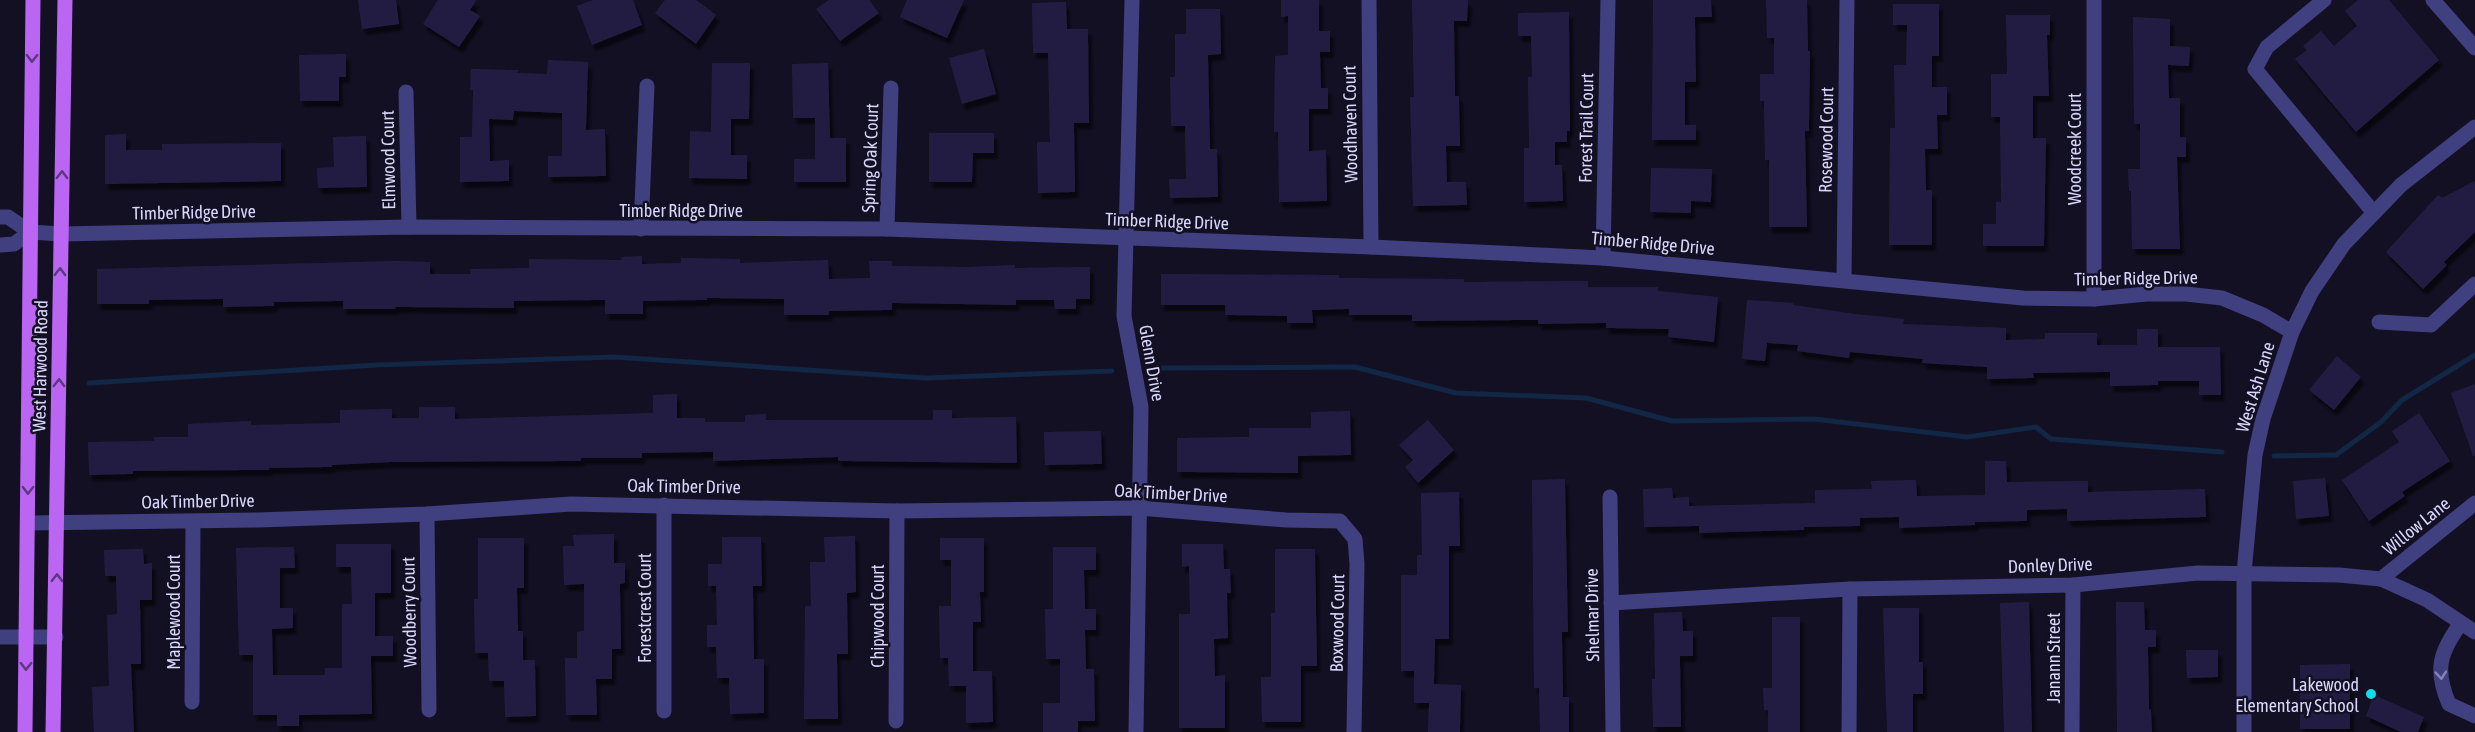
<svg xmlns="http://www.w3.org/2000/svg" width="2475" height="732" font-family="'Asap Condensed',sans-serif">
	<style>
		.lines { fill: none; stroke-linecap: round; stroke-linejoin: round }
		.stream { stroke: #122746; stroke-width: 5 }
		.building { fill: #241e43; filter: url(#shadow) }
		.minor { stroke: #403f7f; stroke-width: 15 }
		.major { stroke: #ba66f3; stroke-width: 15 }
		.oneway { stroke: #5e3781 }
		.oneway2 { stroke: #8583b7 }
		.poi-dot { fill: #12dceb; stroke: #131023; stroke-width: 2 }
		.labels { text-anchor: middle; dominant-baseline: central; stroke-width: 5; stroke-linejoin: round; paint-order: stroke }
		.street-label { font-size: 18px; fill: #d9d6fc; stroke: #131023 }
		.poi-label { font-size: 18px; fill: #d9d6fc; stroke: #131023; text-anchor: end }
	</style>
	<defs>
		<filter id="shadow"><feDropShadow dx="3.5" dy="6" stdDeviation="1.5" flood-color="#0009"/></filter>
	</defs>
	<rect width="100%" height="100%" fill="#131023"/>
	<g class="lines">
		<g class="stream">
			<polyline points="1160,368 1355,367 1456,393 1586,398 1672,421 1814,419 1967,437 2036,427 2051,439 2222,452"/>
			<polyline points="89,383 376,365 614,357 926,378 1112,371"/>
			<polyline points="2274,456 2336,455 2381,422 2402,400 2475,355"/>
		</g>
	</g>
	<g class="building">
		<polygon points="358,0 396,0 399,24 362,29"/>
		<polygon points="438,0 476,0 470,10 480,16 459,47 423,24"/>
		<polygon points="593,0 633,0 642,25 592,45 577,6"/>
		<polygon points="665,0 696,0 716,15 696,44 655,13"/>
		<polygon points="829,0 869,0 879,13 840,41 816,9"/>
		<polygon points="907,0 964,0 947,38 900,17"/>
		<polygon points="1281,0 1319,0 1319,31 1330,31 1330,52 1320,52 1321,88 1328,88 1328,109 1309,109 1309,151 1326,150 1327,201 1279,202 1278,132 1274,132 1275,56 1288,55 1288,16 1281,17"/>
		<polygon points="1412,0 1468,0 1467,21 1454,21 1455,96 1459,96 1460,146 1446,146 1447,182 1466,182 1467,205 1413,206 1410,97 1414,97"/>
		<polygon points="1653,0 1711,0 1712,17 1695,17 1696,82 1685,82 1685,125 1696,125 1696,140 1652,140"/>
		<polygon points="1766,0 1807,0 1808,51 1810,51 1809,131 1805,131 1807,227 1769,227 1769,160 1765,160 1764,101 1760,101 1760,74 1774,74 1774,38 1767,38"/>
		<polygon points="2358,0 2389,0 2439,60 2356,132 2295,59 2307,50 2303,46 2321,31 2334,46 2357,26 2345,11"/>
		<polygon points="1066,2 1067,29 1088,29 1089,123 1074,123 1075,192 1038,193 1037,142 1050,142 1048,53 1033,53 1032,3"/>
		<polygon points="1893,4 1939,4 1939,56 1932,56 1932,87 1947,87 1947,115 1937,115 1938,149 1925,149 1926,190 1932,190 1932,245 1889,245 1890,128 1895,128 1894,65 1906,65 1907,25 1893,25"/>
		<polygon points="1186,9 1220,9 1221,54 1208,55 1210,149 1217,149 1218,197 1170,198 1169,179 1186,179 1185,126 1171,126 1170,77 1175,77 1175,34 1186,34"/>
		<polygon points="1569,12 1570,131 1567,131 1567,142 1555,142 1555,165 1562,165 1563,201 1524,202 1524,148 1529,148 1528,77 1532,77 1531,36 1518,36 1518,13"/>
		<polygon points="2006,15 2050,15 2050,35 2047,35 2049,96 2033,96 2033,138 2046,138 2044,246 1983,246 1983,224 1996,224 1996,202 2001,202 2000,117 1991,117 1991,74 2007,74"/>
		<polygon points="2133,17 2170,19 2170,46 2190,47 2189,66 2168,65 2169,98 2180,98 2180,137 2186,137 2186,157 2177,157 2180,249 2132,249 2131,191 2129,191 2128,169 2140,169 2140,124 2134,124"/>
		<polygon points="984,49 996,94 962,104 949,58"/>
		<polygon points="346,54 346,77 339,77 339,101 300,101 299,55"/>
		<polygon points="548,60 588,62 586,130 605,129 606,176 548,177 548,156 562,156 562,113 514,111 513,120 489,119 490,161 509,160 509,181 460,182 460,137 472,137 473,90 470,90 471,69 518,70 517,73 547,74"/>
		<polygon points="712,63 750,63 749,119 731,119 731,155 747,155 747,179 689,178 690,131 711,132"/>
		<polygon points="828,63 830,138 846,138 846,182 794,182 794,159 815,159 815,118 793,118 792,64"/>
		<polygon points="929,133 994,133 994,153 973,153 972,182 929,182"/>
		<polygon points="126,134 126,150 162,150 162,144 281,143 281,181 105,184 105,135"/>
		<polygon points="366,136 367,187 318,188 317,168 334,167 333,137"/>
		<polygon points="1651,168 1712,169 1711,202 1691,201 1691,213 1650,212"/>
		<polygon points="2475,181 2475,232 2444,262 2447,265 2423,289 2386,252 2438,195 2442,198"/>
		<polygon points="642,256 642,264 681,263 681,258 740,259 740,263 828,260 829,279 870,278 869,261 892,261 892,266 969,267 1015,265 1015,268 1090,267 1090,299 1076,299 1076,309 1055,309 1054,300 1016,300 1016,305 892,303 892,310 829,311 829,315 784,315 784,299 707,298 707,300 643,301 643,314 605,314 605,300 514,301 514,308 395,307 396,309 343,309 343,301 274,302 274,306 223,307 223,299 149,300 149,304 97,304 97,269 395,261 430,262 430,274 471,274 470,269 529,268 529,259 622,260 621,257"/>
		<polygon points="1161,274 1339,275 1339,278 1464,279 1464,282 1588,281 1588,287 1658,287 1658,291 1718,297 1714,342 1668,337 1669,329 1606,328 1606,323 1538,324 1538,320 1412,321 1412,315 1349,315 1349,309 1312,310 1313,323 1287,323 1287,316 1225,315 1225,305 1161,305"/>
		<polygon points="1747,300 1793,303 1793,305 1855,314 1904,319 1903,324 2006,328 2006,340 2045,339 2045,333 2097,333 2097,345 2137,345 2137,329 2158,329 2158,347 2220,347 2221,395 2199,395 2199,381 2158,381 2158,385 2110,386 2110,372 2033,373 2034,378 1987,379 1987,367 1922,363 1923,359 1850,352 1849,358 1797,351 1798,345 1767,343 1765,361 1742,359"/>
		<polygon points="2337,356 2361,377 2334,410 2309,390"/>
		<polygon points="2475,384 2475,456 2473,456 2451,393"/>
		<polygon points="677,394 677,418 705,418 705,422 745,422 745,415 766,414 766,420 933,420 933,410 952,410 952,418 1016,417 1017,463 838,461 838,457 713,461 713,452 642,453 642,458 581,458 581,461 392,462 332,465 332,467 269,468 269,470 133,471 133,474 89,475 88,442 154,441 154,437 188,437 188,424 251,421 251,425 340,423 340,410 392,409 392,418 419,418 419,407 455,407 455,419 653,413 653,395"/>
		<polygon points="1350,411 1351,455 1298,456 1298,473 1177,472 1177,438 1249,437 1249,428 1311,428 1311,412"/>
		<polygon points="2419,413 2450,461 2402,492 2405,496 2369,521 2342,480 2399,442 2392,431"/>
		<polygon points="1428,420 1454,450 1418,483 1405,467 1413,460 1399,445"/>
		<polygon points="1101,431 1102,464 1045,465 1044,432"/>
		<polygon points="1985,461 2006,461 2007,482 2088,481 2088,492 2205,489 2206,517 2067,521 2067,509 2027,510 2027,521 1975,522 1975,525 1899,528 1899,517 1860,518 1860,526 1804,527 1804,530 1699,533 1699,526 1644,527 1643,489 1672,488 1673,498 1689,497 1689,506 1815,503 1815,490 1872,489 1871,481 1916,480 1917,496 1985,495"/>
		<polygon points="2325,478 2329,516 2296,519 2293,481"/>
		<polygon points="1565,479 1568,632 1562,632 1563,697 1569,697 1569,732 1540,732 1539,688 1534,688 1532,480"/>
		<polygon points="1459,492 1460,546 1449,546 1449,639 1435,639 1434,684 1461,685 1460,732 1428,732 1429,703 1414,703 1414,671 1401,671 1401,575 1417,575 1417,555 1422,555 1421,493"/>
		<polygon points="614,534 614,563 625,563 625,583 620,584 621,649 612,649 612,679 596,679 597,715 566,715 565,658 577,658 577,632 584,631 584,584 564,585 563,546 574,546 573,535"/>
		<polygon points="855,536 856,592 847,593 848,654 837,654 838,719 804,719 805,606 811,606 810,562 825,562 824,537"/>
		<polygon points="722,537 761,537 762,586 753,586 754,659 764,659 764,713 730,714 729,678 717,678 716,647 707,647 707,625 717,625 716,586 708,586 708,564 722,564"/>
		<polygon points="478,538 524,538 524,588 517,588 518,631 523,631 523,660 535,660 536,716 505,717 504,681 489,681 488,653 475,653 474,599 478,599"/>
		<polygon points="940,538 984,538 984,592 980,592 981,622 973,622 973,671 992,671 993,722 966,723 966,686 949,686 948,658 940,658 939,606 951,606 951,560 940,560"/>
		<polygon points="336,544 391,544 391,593 375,593 375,636 393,636 393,656 371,656 372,714 299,715 299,726 277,726 277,715 253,715 253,655 239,655 236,548 294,547 295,568 280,568 280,608 293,608 293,628 272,629 273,675 325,675 325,668 342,668 342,604 352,604 351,567 336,567"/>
		<polygon points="1182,544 1223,544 1224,569 1230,569 1231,593 1227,593 1228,638 1214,639 1215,676 1225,675 1225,728 1179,728 1179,614 1190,614 1189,566 1182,567"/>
		<polygon points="1053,547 1096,547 1096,570 1084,570 1085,609 1096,609 1096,630 1085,630 1086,669 1094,669 1095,721 1078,721 1078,732 1043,732 1043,703 1060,703 1060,659 1046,659 1045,609 1053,609"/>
		<polygon points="143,549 144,564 152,563 152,600 140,600 141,664 131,664 134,732 94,732 92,687 109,686 107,615 117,614 116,576 105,576 104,550"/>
		<polygon points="1275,549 1315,549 1317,666 1301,666 1301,722 1262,722 1261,677 1271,677 1271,613 1275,613"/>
		<polygon points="2029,602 2032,732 2004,732 2000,603"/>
		<polygon points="2116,602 2144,602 2145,630 2156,630 2156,647 2148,647 2149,710 2151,709 2152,732 2117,732"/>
		<polygon points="1883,608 1919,608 1919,662 1923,662 1923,694 1913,694 1913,732 1887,732"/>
		<polygon points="1682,612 1683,631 1693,631 1693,656 1680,656 1681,727 1653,727 1652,679 1655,679 1654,613"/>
		<polygon points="1772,617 1800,617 1800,732 1768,732 1768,710 1764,710 1763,688 1772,688"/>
		<polygon points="2186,650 2218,650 2218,677 2187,678"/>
		<polygon points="2350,664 2350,729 2300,729 2300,665"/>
		<polygon points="2374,695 2424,717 2418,732 2401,732 2366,716"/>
	</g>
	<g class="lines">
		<g class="minor">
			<polyline points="1132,0 1124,316 1141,407 1136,732"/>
			<polyline points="1369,0 1371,247"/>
			<polyline points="2094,0 2094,299"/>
			<polyline points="2324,0 2267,47 2255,69 2374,213"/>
			<polyline points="2433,0 2475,48"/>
			<polyline points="406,92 409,227"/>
			<polyline points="0,217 8,217 30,232"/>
			<polyline points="641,229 647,86"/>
			<polyline points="887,229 891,88"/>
			<polyline points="30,232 61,234 409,227 887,229 1371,247 1603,258 2023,298 2094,299 2147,294 2186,294 2222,298 2263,315 2292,332"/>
			<polyline points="0,245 14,244 30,232"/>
			<polyline points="1603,258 1608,0"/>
			<polyline points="1844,280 1847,0"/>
			<polyline points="2379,322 2431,325 2475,284"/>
			<polyline points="1610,497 1613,732"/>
			<polyline points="427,514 429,710"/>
			<polyline points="28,523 259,520 427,514 571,504 897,511 1139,508 1286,520 1340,521 1355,539 1357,564 1354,732"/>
			<polyline points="2381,579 2475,503"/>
			<polyline points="1611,603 1850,589 2073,585 2198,573 2339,575 2381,579 2427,600 2475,632"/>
			<path d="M 2461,623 C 2440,652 2434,669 2449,704 L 2475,716"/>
			<polyline points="0,637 56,637"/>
			<polyline points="192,702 193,522"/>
			<polyline points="664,711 664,505"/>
			<polyline points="896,721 897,511"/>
			<polyline points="1849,732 1850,589"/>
			<polyline points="2072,732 2073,585"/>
			<polyline points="2244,732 2244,573 2255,455 2263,419 2292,332 2312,291 2344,244 2401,185 2475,127"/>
		</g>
		<g class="major">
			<polyline points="25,732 33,0"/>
			<polyline points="53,732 65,0"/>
		</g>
	</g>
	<defs><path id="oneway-chevron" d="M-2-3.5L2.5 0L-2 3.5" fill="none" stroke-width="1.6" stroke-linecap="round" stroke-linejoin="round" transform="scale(1.5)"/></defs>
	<g class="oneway">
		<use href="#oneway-chevron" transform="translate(32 58) rotate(91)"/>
		<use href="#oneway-chevron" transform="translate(62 175) rotate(-89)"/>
		<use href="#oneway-chevron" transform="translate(60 272) rotate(-89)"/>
		<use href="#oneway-chevron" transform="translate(59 383) rotate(-89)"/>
		<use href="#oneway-chevron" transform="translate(28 490) rotate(91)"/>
		<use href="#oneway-chevron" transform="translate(57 578) rotate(-89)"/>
		<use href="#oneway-chevron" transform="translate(26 666) rotate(91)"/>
	</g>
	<use class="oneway2" href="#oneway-chevron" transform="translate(2441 675) rotate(85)"/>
	<circle class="poi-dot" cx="2371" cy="694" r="6"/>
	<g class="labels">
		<g class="street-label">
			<text transform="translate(1350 124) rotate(-91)">Woodhaven Court</text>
			<text transform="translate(1586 128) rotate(-89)">Forest Trail Court</text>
			<text transform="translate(1826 140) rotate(-89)">Rosewood Court</text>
			<text transform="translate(2074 149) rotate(-90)">Woodcreek Court</text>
			<text transform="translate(870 158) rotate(-88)">Spring Oak Court</text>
			<text transform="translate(388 160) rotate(-91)">Elmwood Court</text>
			<text x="681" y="210">Timber Ridge Drive</text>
			<text transform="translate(194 212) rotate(-1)">Timber Ridge Drive</text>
			<text transform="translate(1167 221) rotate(2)">Timber Ridge Drive</text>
			<text transform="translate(1653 243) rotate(5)">Timber Ridge Drive</text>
			<text transform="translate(2136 278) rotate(-1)">Timber Ridge Drive</text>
			<text transform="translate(1152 363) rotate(80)">Glenn Drive</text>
			<text transform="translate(40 366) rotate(-89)">West Harwood Road</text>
			<text transform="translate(2255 387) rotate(-73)">West Ash Lane</text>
			<text transform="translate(684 486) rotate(1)">Oak Timber Drive</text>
			<text transform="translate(1171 493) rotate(3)">Oak Timber Drive</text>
			<text transform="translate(198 501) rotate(-1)">Oak Timber Drive</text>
			<text transform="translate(2416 526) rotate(-39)">Willow Lane</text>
			<text transform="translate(2050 565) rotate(-2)">Donley Drive</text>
			<text transform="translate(644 608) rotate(-90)">Forestcrest Court</text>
			<text transform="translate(173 612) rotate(-90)">Maplewood Court</text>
			<text transform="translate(409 612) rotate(-91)">Woodberry Court</text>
			<text transform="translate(1592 615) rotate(-91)">Shelmar Drive</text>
			<text transform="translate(877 616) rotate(-90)">Chipwood Court</text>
			<text transform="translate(1337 623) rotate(-89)">Boxwood Court</text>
			<text transform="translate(2053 658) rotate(-90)">Janann Street</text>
		</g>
		<g class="poi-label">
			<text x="2359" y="684">Lakewood<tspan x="2359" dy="21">Elementary School</tspan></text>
		</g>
	</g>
</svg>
